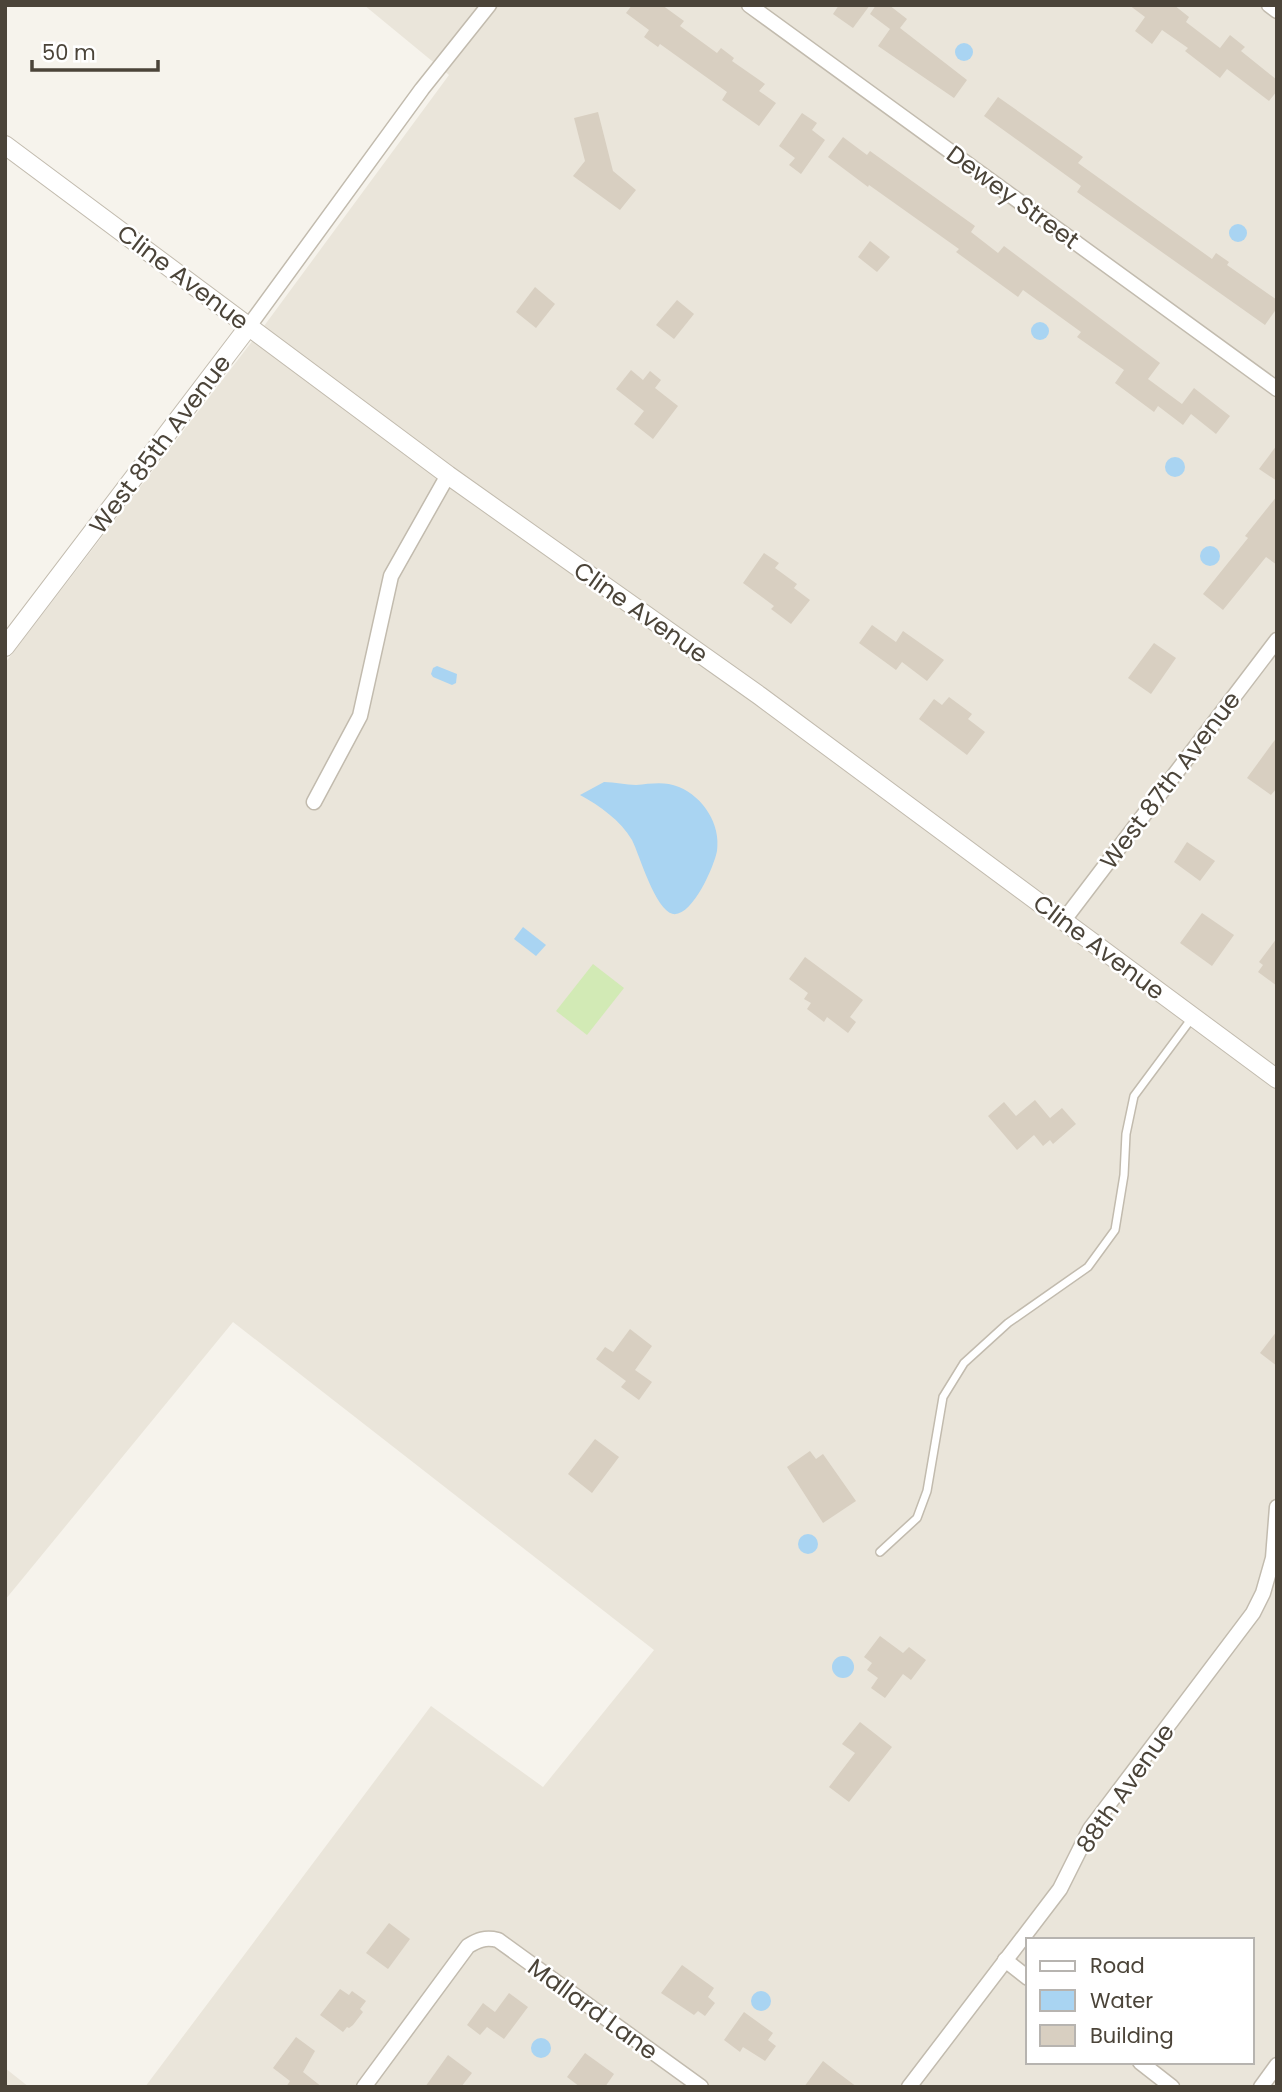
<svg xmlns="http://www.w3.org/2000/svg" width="1282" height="2092" font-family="Poppins,sans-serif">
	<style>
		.residential { fill: #eae5da; fill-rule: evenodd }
		.green { fill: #d2eab5 }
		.water { fill: #a9d4f2 }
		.building { fill: #d8cfc1 }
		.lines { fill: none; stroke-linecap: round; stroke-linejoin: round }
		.service-casing { stroke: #c2bbae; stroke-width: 10 }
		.minor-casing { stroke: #c2bbae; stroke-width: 17 }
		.tertiary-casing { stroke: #c2bbae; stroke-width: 20 }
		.service { stroke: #fff; stroke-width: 7 }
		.minor { stroke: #fff; stroke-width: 14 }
		.tertiary { stroke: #fff; stroke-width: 18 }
		.labels { text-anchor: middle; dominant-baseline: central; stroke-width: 5; stroke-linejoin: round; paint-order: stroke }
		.street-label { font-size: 24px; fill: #4b4439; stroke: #fff }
	</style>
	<rect width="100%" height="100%" fill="#f6f3ec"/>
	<g class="residential">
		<path d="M 364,5 L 1277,5 L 1277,2087 L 145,2087 L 431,1706 L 543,1787 L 654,1650 L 233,1322 L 5,1600 L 5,663 L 267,322 L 449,75 ZM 1028,1940 L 1252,1940 L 1252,2062 L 1028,2062 Z"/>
		<polygon points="5,2068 29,2087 5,2087"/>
	</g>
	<polygon class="green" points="593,964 624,988 587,1035 556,1011"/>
	<g class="water">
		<circle cx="964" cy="52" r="9"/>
		<circle cx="1238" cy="233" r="9"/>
		<circle cx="1040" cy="331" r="9"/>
		<circle cx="1175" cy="467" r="10"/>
		<circle cx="1210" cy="556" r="10"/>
		<polygon points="437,666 457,674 456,683 452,685 433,677 431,674 433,668"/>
		<path d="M 604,782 C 615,782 626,785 636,785 C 651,784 664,781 679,787 C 703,797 721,824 717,851 C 714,867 692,917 673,914 C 655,910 640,856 632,840 C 620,820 600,806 580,795 Z"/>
		<polygon points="523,927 546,945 536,956 514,939"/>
		<circle cx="808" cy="1544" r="10"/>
		<circle cx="843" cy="1667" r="11"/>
		<circle cx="761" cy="2001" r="10"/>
		<circle cx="541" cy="2048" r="10"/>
	</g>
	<g class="building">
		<polygon points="632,5 662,5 684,21 680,26 717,53 721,48 734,58 732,61 765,84 759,91 776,103 759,126 722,100 727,92 660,44 658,47 644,37 649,30 626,13"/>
		<polygon points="839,5 870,5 853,28 833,14"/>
		<polygon points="876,5 889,5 907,19 900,28 967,80 954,98 878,46 890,29 870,14"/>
		<polygon points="1129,5 1174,5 1189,17 1186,22 1220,48 1230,35 1245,47 1241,51 1277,80 1277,91 1269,101 1227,69 1220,78 1185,51 1188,48 1162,30 1152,44 1135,31 1145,17"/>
		<polygon points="998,97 1083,157 1078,163 1212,259 1216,253 1229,262 1227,265 1277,300 1277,308 1265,325 1077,192 1081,186 984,116"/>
		<polygon points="598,112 613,171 636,190 620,210 573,176 585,161 574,118"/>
		<polygon points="802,113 817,123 812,130 825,140 801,174 789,165 795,158 779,146"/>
		<polygon points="843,137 867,155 870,151 975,226 971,232 998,253 1004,246 1160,363 1148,379 1182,404 1194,388 1230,416 1216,434 1191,414 1183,425 1158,406 1154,412 1115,383 1124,370 1077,337 1081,332 1023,290 1018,297 956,252 959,249 869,185 868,187 828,157"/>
		<polygon points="870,241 890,257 877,272 858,257"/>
		<polygon points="535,287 555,304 536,328 516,312"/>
		<polygon points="677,300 694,314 674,339 656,325"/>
		<polygon points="631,370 643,380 650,371 661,380 655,388 678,406 653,439 634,424 644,411 616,389"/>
		<polygon points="1277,445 1277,481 1259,469"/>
		<polygon points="1277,496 1277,565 1266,557 1223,610 1203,594 1248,538 1245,536"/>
		<polygon points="764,553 779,563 775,568 797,584 794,588 810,600 791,624 771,609 774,606 743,583"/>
		<polygon points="872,625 896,642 903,631 944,660 927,681 902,662 896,670 859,643"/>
		<polygon points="1154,643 1176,658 1151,694 1128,678"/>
		<polygon points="949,697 972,714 968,719 985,732 967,755 919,719 934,699 942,705"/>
		<polygon points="1277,737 1277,788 1271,795 1247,778"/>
		<polygon points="1187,842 1215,861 1200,881 1174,862"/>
		<polygon points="1202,913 1234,935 1212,966 1180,943"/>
		<polygon points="1277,938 1277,986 1258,972 1263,965 1259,962"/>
		<polygon points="805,957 863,1000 850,1017 856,1022 848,1033 827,1017 824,1022 807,1009 811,1003 804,999 808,993 789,979"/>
		<polygon points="1035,1100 1050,1118 1062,1108 1076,1124 1053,1144 1050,1140 1043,1146 1034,1135 1017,1150 988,1116 1004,1102 1016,1116"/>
		<polygon points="630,1329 652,1346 635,1370 652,1382 639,1400 621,1387 626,1381 596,1359 605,1347 613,1352"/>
		<polygon points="1277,1331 1277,1366 1260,1353"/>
		<polygon points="595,1439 619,1457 592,1493 568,1474"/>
		<polygon points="810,1451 816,1459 823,1454 856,1501 823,1523 787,1467"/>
		<polygon points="880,1636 903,1653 909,1647 926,1660 911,1680 903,1674 885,1698 871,1688 878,1678 867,1670 872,1663 864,1657"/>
		<polygon points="860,1722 892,1747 849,1802 829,1787 855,1753 842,1744"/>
		<polygon points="389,1923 410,1939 388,1969 366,1953"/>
		<polygon points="682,1965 714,1988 708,1997 715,2003 705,2016 698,2011 694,2015 661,1993"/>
		<polygon points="340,1989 349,1995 352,1991 366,2001 360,2009 363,2012 353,2025 349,2028 347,2027 343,2032 320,2015"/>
		<polygon points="509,1993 528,2007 504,2039 487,2027 480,2035 467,2025 483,2003 495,2012"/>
		<polygon points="744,2012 773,2033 768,2040 776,2046 765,2061 743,2047 740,2052 724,2040"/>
		<polygon points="296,2037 315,2051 303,2072 322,2087 286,2087 290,2081 273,2068"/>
		<polygon points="585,2053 614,2074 605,2087 580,2087 567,2077"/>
		<polygon points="448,2055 472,2073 461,2087 425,2087"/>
		<polygon points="823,2061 837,2072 857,2087 804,2087"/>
	</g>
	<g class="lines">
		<g class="service-casing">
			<polyline id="service" points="880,1552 917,1518 927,1491 943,1397 964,1363 1008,1323 1088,1267 1115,1230 1124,1175 1126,1134 1134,1096 1192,1018"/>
		</g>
		<g class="minor-casing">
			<g id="minor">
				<polyline points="749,5 1277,389"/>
				<polyline points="1269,5 1277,11"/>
				<polyline points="249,326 422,89 489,5"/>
				<polyline points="314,802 360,716 391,576 448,475"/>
				<polyline points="1064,920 1277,640"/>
				<polyline points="1005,1960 1028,1978"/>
				<polyline points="1140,2062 1172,2087"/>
				<path d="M 364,2087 L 468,1946 C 478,1940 485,1937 498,1940 L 701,2087"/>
				<polyline points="909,2087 1060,1889 1090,1829 1253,1613 1263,1593 1273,1558 1277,1507"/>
				<polyline points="1261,2087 1277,2065"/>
			</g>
		</g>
		<g class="tertiary-casing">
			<g id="tertiary">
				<polyline points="5,145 448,475 760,696 1277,1079"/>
				<polyline points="5,647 249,326"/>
			</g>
		</g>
		<use href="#service" class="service"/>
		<use href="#minor" class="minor"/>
		<use href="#tertiary" class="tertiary"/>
	</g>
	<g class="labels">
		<g class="street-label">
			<text transform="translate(1013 197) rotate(36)">Dewey Street</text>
			<text transform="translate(183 277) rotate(37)">Cline Avenue</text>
			<text transform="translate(160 444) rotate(-53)">West 85th Avenue</text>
			<text transform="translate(641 612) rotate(35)">Cline Avenue</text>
			<text transform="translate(1170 780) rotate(-53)">West 87th Avenue</text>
			<text transform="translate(1099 947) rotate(37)">Cline Avenue</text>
			<text transform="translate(1125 1788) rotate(-55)">88th Avenue</text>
			<text transform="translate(593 2009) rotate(36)">Mallard Lane</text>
		</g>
	</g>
	<rect width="1282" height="2092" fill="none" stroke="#4b4439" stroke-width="14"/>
	<rect x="1026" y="1938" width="228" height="126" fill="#ffffff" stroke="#b7b4b0" stroke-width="2"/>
	<rect x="1040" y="1961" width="35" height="10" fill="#ffffff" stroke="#b7b4b0" stroke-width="2"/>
	<text x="1090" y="1973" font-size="21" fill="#4b4439">Road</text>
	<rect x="1040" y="1990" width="35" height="21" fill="#a9d4f2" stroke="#b7b4b0" stroke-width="2"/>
	<text x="1090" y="2008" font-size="21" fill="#4b4439">Water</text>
	<rect x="1040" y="2025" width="35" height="21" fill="#d8cfc1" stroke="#b7b4b0" stroke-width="2"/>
	<text x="1090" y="2043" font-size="21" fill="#4b4439">Building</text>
	<path d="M32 60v10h126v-10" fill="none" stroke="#4b4439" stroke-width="3.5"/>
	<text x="42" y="60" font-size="21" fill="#4b4439" stroke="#ffffff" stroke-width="5" paint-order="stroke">50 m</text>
</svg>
